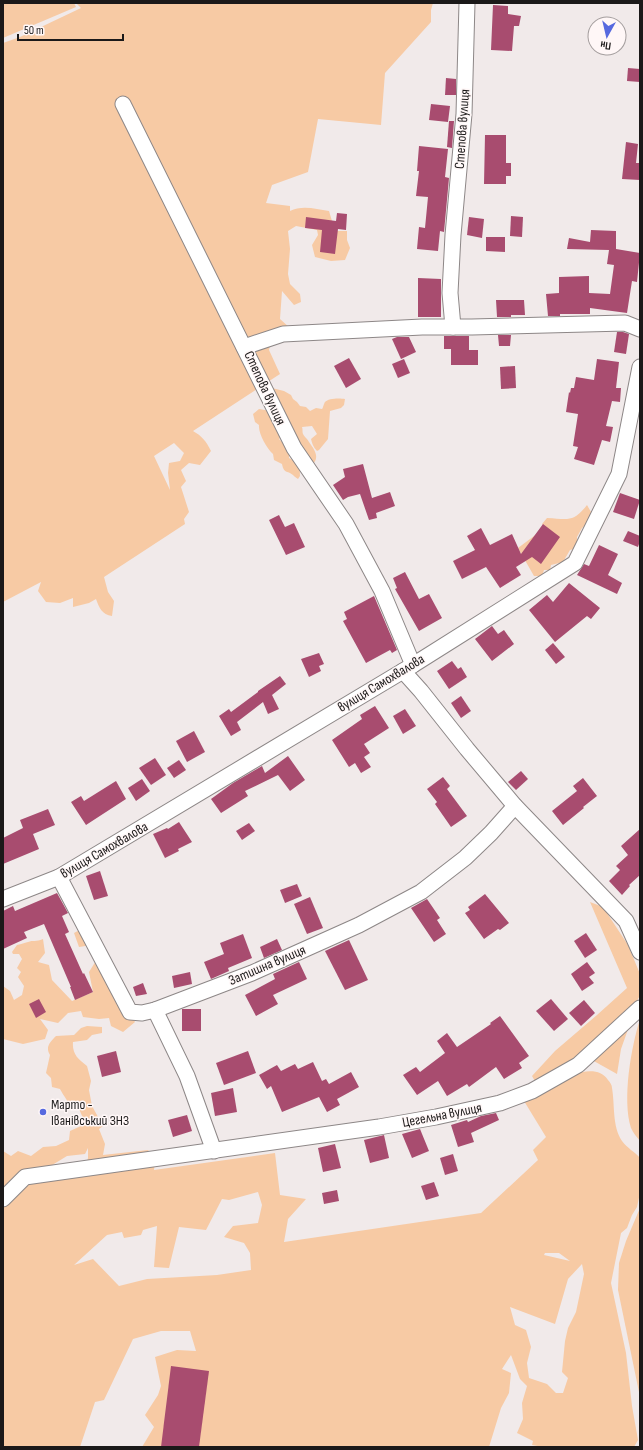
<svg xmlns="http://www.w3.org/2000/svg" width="643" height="1450" font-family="'Sofia Sans Condensed',sans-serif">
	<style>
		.green { fill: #f7caa4; fill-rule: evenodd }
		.building { fill: #a84c6f }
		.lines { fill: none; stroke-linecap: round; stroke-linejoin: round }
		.minor-casing { stroke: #8d8787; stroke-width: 17 }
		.minor { stroke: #fff; stroke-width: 15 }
		.poi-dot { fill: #5669df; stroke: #fff7f7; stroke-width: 1.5 }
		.labels { text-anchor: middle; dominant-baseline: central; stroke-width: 3; stroke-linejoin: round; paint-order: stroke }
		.street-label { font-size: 14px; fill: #1b1919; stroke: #fff7f7 }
		.poi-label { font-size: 14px; fill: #1b1919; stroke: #fff7f7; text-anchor: start }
	</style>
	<rect width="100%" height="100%" fill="#f1eaea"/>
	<g class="green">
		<polygon points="3,3 74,3 76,7 3,38"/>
		<path d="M 76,3 L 433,3 L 431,10 L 431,22 L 385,73 L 381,125 L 318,119 L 308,172 L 272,185 L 266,203 L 290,206 L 290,211 C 302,205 316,209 329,211 L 332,221 L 330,231 L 347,231 L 347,240 L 350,248 L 345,260 L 331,261 L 315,257 L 312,245 L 318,235 L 317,230 L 296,226 L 288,231 L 290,249 L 288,274 L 290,284 L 300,294 L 301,302 L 294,305 L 282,291 L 280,319 L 290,328 L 273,331 L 269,350 L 280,374 L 193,431 C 202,436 206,441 211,451 L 200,465 L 189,463 L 181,470 L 186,481 L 181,487 L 189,512 L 184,519 L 185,524 L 104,577 L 108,592 L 114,601 L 112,616 C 102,615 99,607 96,599 L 89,603 L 73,607 L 73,598 L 60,603 L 46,602 L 38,591 L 41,582 L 3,602 L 3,43 L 20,37 L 81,8 ZM 174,443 L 184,453 L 180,461 L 169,463 L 168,473 L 170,490 L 154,456 Z"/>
		<path d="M 272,388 L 284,391 L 291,395 L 293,399 L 297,402 L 300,406 L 306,407 L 310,411 L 316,408 L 322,409 C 323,408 324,403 325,402 C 328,398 340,398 345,399 L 344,405 L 341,408 L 330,411 L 328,439 L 319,450 L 317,451 C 313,447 312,443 311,439 L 317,434 L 312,426 L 302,427 C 303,430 302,432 303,434 C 304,437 308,439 309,442 C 317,453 320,459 309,468 L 281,437 L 279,439 C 285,445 290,448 289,458 C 299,464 300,464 300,476 L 298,479 C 296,478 294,476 293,475 C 287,470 284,474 282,464 L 274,460 L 273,454 C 267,449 258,433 259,425 L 255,422 L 253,414 L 259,409 L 270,411 Z"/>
		<path d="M 587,505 L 591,512 L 588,523 L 582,528 L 577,537 L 577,548 L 570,550 L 563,562 L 551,565 L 550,570 L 544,570 L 542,576 L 534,576 L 518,548 L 538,533 L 544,526 L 542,524 L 547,518 C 568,519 573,523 587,505 Z"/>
		<polygon points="590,902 603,907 628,945 640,974 640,995 637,1001 627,1013 574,1065 536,1083 532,1076 555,1051 597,1015 627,988"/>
		<path d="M 85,927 L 135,1022 L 123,1032 L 111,1026 L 109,1018 L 99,1019 L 83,1017 L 81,1011 L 68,1013 L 58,1023 L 40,1019 L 48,1030 L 45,1039 L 23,1044 L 3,1039 L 3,986 L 10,991 L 14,1000 L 22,995 L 24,986 L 18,977 L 21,972 L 17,968 L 22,959 L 19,954 L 13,954 L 12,952 L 17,945 C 22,944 24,943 28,942 C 33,940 36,942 43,939 L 45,953 L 38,962 L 49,965 L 52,980 L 72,1001 L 93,992 L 89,972 L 99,956 L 92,945 L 79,947 L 74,933 Z"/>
		<path d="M 640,1019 L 640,1141 C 637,1137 633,1133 631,1128 C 622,1099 631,1048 640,1019 Z"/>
		<polygon points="631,1021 621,1049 617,1074 592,1060"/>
		<path d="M 87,1026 L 102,1027 L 102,1033 L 92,1035 L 87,1040 L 73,1042 C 72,1054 78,1059 87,1066 L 91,1081 L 89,1090 L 92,1106 L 103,1126 L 99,1129 L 105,1144 L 103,1155 L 148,1150 L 154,1157 L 85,1170 L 88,1158 L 88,1148 L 85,1154 L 67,1156 L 49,1167 L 29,1172 L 14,1182 L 25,1178 L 43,1176 L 155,1161 L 154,1170 L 275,1153 L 280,1195 L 306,1199 L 288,1219 L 284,1242 L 481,1213 L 538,1160 L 533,1150 L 546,1137 L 524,1101 C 541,1090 592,1055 608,1080 C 610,1082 612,1085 612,1088 C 615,1105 612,1126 622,1141 C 627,1148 635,1152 640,1158 L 640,1193 L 637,1207 L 632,1215 L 627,1228 L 621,1233 L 611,1283 L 626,1353 L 632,1406 L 638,1440 L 634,1447 L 543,1447 L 532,1445 L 533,1441 L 517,1433 L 523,1419 L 522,1403 L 527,1386 L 520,1379 L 511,1355 L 502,1369 L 511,1373 L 509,1393 L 501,1408 L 489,1447 L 142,1447 L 154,1427 L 145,1415 L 158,1395 L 161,1386 L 155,1357 L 177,1350 L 196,1351 L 190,1331 L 161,1331 L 133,1339 L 104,1400 L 95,1402 L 80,1447 L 3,1447 L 3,1151 L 11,1156 L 18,1151 L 31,1156 L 43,1147 L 56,1146 L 69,1140 L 70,1131 L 81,1126 L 83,1118 L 79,1109 L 71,1110 C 69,1101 64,1097 60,1089 L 52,1087 L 51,1078 L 46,1073 L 50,1055 C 45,1047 50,1042 56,1036 L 74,1035 L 81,1028 ZM 258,1192 L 262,1205 L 258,1223 L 233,1226 L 224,1237 L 244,1243 L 250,1253 L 251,1270 L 217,1275 L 147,1279 L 119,1286 L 93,1259 L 74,1265 L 107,1235 L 122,1232 L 124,1238 L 141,1235 L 143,1230 L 157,1226 L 154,1267 L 169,1268 L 179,1227 L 206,1230 L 222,1199 L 229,1200 ZM 545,1253 L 559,1253 L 570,1261 L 544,1255 ZM 582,1264 L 584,1274 L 576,1312 L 568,1328 L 565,1341 L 562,1372 L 568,1378 L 563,1393 L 556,1393 L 547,1384 L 529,1378 L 527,1363 L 531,1347 L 526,1330 L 515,1325 L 510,1307 L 555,1324 L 568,1279 Z"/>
		<polygon points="640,1208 640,1397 618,1290 619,1263 626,1241"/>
	</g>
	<g class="building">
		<polygon points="493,5 508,6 508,14 521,16 519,26 514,26 512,51 491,50"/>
		<polygon points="628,68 640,69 640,82 627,81"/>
		<polygon points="446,78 456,79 456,95 445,95"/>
		<polygon points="431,104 450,106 448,122 429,120"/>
		<polygon points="449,121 454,121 452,148 447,147"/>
		<polygon points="485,135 506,135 506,163 511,163 511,176 506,176 506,184 484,184"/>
		<polygon points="626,142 638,144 636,163 640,163 640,180 622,179"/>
		<polygon points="419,146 448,149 445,177 449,178 444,232 440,231 438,251 417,249 419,227 425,228 428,197 416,196 419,171 417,171"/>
		<polygon points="337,213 347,214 346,230 338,229 335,254 320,252 322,230 305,228 306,217 336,221"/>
		<polygon points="511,216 523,217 522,237 510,236"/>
		<polygon points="469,217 484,219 482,238 467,235"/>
		<polygon points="591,230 616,231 616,249 640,253 637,282 632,281 627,313 590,308 590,314 560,314 560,316 548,316 546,294 559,293 559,277 589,276 589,293 610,294 614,265 607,264 609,250 567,249 569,238 590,242"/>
		<polygon points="486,237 505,237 505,252 486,251"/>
		<polygon points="418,278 441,279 441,317 418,317"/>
		<polygon points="496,300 524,300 525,315 511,315 511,317 497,317"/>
		<polygon points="617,332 623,332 629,334 626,354 614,352"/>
		<polygon points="498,335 511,335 510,346 499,346"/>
		<polygon points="444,336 469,336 469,350 478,350 478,365 451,365 451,349 444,349"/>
		<polygon points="397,337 409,337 416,352 401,359 392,339"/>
		<polygon points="349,358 361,379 346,388 334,366"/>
		<polygon points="404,359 410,373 398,378 392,364"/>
		<polygon points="597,359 619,362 616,388 621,388 620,402 612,401 606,426 613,427 610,442 602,440 594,465 574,459 578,447 573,446 578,414 566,412 569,392 570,393 571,388 574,388 576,377 594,380"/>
		<polygon points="515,366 516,388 501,389 500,367"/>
		<polygon points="363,464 372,498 390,492 395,506 376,513 377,518 369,520 360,494 348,497 343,500 333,485 345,477 343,469"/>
		<polygon points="620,493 640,500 634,519 613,512"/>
		<polygon points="279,515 285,527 294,523 305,547 286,555 269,520"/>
		<polygon points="543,524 560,537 541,564 532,557 516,567 521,575 500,588 486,567 462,579 453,561 475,550 467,536 481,528 490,545 512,534 521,554"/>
		<polygon points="628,531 640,536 640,541 638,547 623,541"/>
		<polygon points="599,545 618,554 608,575 622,583 617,594 577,575 584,564 589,566"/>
		<polygon points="405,572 419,599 429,594 442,618 419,631 395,589 397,588 393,578"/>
		<polygon points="569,583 600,608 591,619 587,616 555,642 529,610 547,595 553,602"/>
		<polygon points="374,596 397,650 392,653 390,650 366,663 343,621 347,619 344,612"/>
		<polygon points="492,626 498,634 504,630 514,644 492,661 475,639"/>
		<polygon points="553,643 565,657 556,664 545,650"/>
		<polygon points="319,653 324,664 319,666 321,671 309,677 301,659"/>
		<polygon points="452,661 458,669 461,667 467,677 449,689 437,671"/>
		<polygon points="280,676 286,684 272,695 279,709 268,714 263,702 237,722 241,730 231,736 219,716 229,709 231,712 258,692 258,691"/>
		<polygon points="461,696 471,711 461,718 451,703"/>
		<polygon points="375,706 389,728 364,744 370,753 364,757 371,767 361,773 355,763 349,767 332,740 362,719 360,715"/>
		<polygon points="405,709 416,726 403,734 393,716"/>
		<polygon points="194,731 205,752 187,762 176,741"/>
		<polygon points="288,756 305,780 290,791 278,775 245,791 248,796 221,813 211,799 233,783 262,766 265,773"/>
		<polygon points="155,758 166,775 151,785 139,768"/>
		<polygon points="179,760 186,770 174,778 167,768"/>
		<polygon points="521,771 528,779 516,790 508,782"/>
		<polygon points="443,777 450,786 447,789 467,816 451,827 435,804 437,802 427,789"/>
		<polygon points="583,778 597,796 583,807 584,808 563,825 552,811 577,791 573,786"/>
		<polygon points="142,779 150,791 136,801 128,788"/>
		<polygon points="116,781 126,799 86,825 71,802 81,796 84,801"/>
		<polygon points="48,809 55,825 33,834 39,849 3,864 3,838 23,828 20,820"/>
		<polygon points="179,822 192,842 178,849 179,851 165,858 153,834 167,828 168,829"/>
		<polygon points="249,823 255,831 242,840 236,831"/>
		<polygon points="640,829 640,875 629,885 630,886 622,895 609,881 620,870 616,866 628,855 621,846"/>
		<polygon points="100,871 108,896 94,900 86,876"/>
		<polygon points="297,884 302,896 285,903 280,890"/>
		<polygon points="57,893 68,913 62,916 69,932 65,934 83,974 84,973 93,992 75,1000 70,987 71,987 44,924 24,932 27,938 3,949 3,911 13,906 15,911"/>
		<polygon points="485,894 509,923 500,930 498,929 484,939 465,913 470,910 468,907"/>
		<polygon points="310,897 323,928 307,934 294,904"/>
		<polygon points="427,899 440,918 437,920 446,934 434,942 411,908"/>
		<polygon points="586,933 597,950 585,958 574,941"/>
		<polygon points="243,934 252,958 228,968 229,971 211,979 204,962 224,954 220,943"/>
		<polygon points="277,939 282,950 264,958 260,947"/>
		<polygon points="349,940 368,980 345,990 325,951"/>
		<polygon points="299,962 307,979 273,995 278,1004 256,1016 245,995 275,979 273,974"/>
		<polygon points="587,962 595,973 589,977 594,983 582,991 571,974"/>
		<polygon points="190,972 192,984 174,988 172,976"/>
		<polygon points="143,983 147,994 136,996 133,987"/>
		<polygon points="39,999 46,1012 36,1018 29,1004"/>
		<polygon points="551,999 568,1019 554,1031 536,1011"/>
		<polygon points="584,1000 595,1013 581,1026 569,1013"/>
		<rect x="182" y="1009" width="19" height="22"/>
		<polygon points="500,1016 529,1056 519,1063 522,1068 504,1079 496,1067 469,1087 467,1084 447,1096 438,1081 417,1095 403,1075 416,1067 420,1072 445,1053 437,1041 447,1033 457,1047 491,1024 490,1023"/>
		<polygon points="116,1051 121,1072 102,1077 97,1056"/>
		<polygon points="248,1051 256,1073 224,1085 216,1063"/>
		<polygon points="313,1062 322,1081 326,1079 329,1084 351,1072 359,1087 337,1099 340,1105 327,1112 319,1097 282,1112 271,1086 267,1089 259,1075 277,1065 281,1071 295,1064 298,1069"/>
		<polygon points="233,1088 237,1112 215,1116 211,1093"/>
		<polygon points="496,1113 499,1120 471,1133 474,1142 458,1147 451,1125 467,1120 468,1122 481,1116"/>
		<polygon points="187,1115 192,1131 173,1137 168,1120"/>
		<polygon points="420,1129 429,1151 412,1158 402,1134"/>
		<polygon points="384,1135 389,1158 370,1163 364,1140"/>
		<polygon points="335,1144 341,1168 323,1172 318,1148"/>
		<polygon points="453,1154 458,1171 445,1175 440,1158"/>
		<polygon points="434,1182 439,1196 426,1200 421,1186"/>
		<polygon points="337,1190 339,1201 324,1204 322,1193"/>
		<polygon points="171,1366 209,1371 199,1447 161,1447"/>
	</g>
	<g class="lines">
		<g class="minor-casing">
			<g id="minor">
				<polyline points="123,104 294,448 346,524 382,591 413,665"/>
				<polyline points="453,327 450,293 453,235 464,114 467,3"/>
				<polyline points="244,347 283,334 422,327 472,327 625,323 640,329"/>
				<polyline points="403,671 421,691 467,749 515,806 626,921 640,952"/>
				<polyline points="59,877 130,1012 142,1013 155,1010 252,973 359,925 421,892 465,858 491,833 515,806"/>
				<polyline points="3,899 59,877 413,665 575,563 619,474 640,367"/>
				<polyline points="155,1010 187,1076 214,1151"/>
				<polyline points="3,1199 25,1177 379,1127 436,1117 500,1103 532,1091 578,1065 640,1008"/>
			</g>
		</g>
		<use href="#minor" class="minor"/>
	</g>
	<circle class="poi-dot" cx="43" cy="1112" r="4"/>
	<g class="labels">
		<g class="street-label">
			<text transform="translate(462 129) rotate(-86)">Степова вулиця</text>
			<text transform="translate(265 388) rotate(65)">Степова вулиця</text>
			<text transform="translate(381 683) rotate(-31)">вулиця Самохвалова</text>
			<text transform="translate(104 850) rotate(-30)">вулиця Самохвалова</text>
			<text transform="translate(267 965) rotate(-23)">Затишна вулиця</text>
			<text transform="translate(442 1115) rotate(-11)">Цегельна вулиця</text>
		</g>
		<g class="poi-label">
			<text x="51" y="1104">Марто -<tspan x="51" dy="16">Іванівський ЗНЗ</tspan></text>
		</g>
	</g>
	<rect width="643" height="1450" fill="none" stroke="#1b1919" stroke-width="8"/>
	<g transform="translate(607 36) rotate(188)"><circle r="19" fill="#fff7f7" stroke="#a49e9e"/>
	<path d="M0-3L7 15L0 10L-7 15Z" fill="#5669df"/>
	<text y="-6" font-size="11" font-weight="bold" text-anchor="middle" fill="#1b1919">Пн</text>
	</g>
	<path d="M18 34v6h105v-6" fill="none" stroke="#1b1919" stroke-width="2"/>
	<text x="24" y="34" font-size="12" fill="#1b1919" stroke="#fff7f7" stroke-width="3" paint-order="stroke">50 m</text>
</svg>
